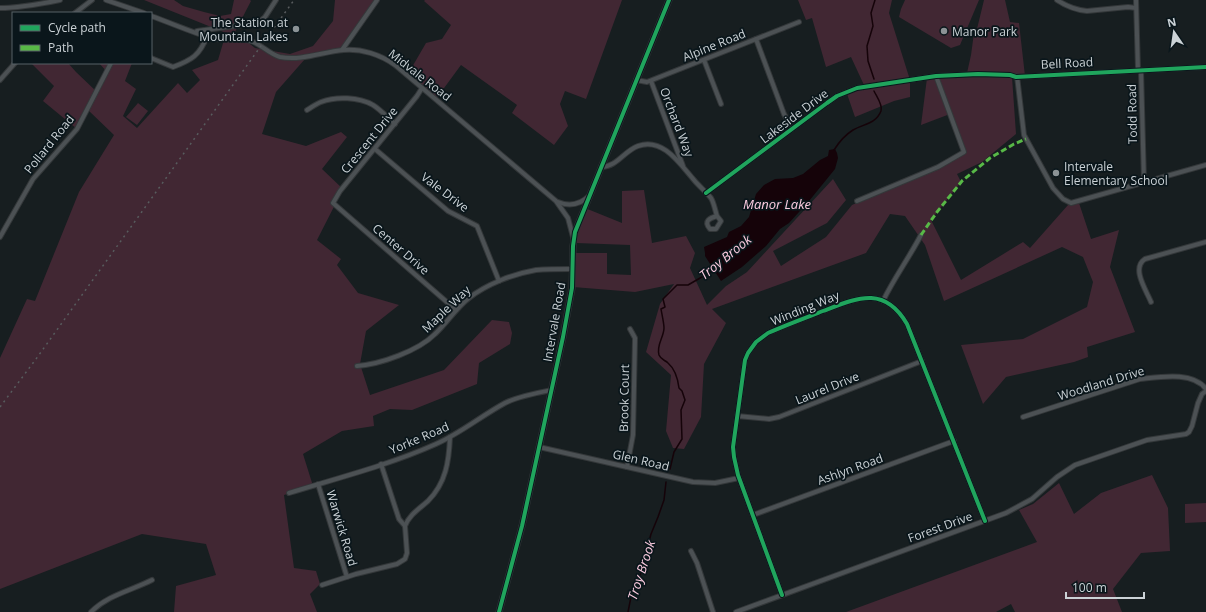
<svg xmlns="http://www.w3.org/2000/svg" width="1206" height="612" font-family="'Open Sans',sans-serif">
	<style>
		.green { fill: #412733 }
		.water { fill: #150309 }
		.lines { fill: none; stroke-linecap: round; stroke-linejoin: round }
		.stream { stroke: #150309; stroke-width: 1.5 }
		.minor-casing { stroke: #34383a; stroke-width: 6 }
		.tertiary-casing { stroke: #34383a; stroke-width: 7 }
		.minor { stroke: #4c5154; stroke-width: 4 }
		.tertiary { stroke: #4c5154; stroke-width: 5 }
		.rail { stroke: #585c5e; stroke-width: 1.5; stroke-dasharray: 2 4; stroke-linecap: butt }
		.quiet { stroke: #58b947; stroke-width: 3; stroke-dasharray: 6 3; stroke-linecap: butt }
		.cycleway-casing { stroke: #0a161b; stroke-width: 6 }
		.cycleway { stroke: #20a55d; stroke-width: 4 }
		.poi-dot { fill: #8c9396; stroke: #0a161b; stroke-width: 1.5 }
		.labels { text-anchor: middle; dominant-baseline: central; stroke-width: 3.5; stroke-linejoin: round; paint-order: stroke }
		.poi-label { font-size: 12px; fill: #cbd2d6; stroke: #0a161b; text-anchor: start }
		.street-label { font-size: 12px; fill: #cbd2d6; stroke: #0a161b }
		.water-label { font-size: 13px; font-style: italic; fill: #fdcde1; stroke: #0a161b }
	</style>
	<rect width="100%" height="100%" fill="#171e20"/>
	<g class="green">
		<polygon points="144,0 174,0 183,6 204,12 220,16 231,14 234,0 250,0 251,1 235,32 255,48 290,54 313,46 333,21 335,0 379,0 344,49 305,59 276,92 262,134 306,146 341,132 347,137 322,169 343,189 317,240 341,259 337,265 358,293 399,305 366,331 360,364 370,395 444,370 492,320 509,322 512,333 510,344 479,363 477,384 412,410 390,409 373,416 374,426 342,431 303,454 313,486 284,495 294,568 316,571 320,584 310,594 317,612 174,612 176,586 216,575 206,544 142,534 0,589 0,358 27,299 35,301 79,192 114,135 88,110 77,129 43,101 54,86 31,63 68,63 76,72 97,92 107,72 99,63 132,63 125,81 136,89 123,116 137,128 178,83 187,93 200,80 192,70 218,60 226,33"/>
		<polygon points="425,0 622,0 586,99 565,91 560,104 568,126 554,145 512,113 517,105 461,65 436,99 408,74 426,43 442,39 451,25 424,1"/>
		<polygon points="798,0 892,0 889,13 910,80 910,97 894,101 855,117 846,91 864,85 851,57 826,67 812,18 806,20"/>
		<polygon points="905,0 979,0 960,45 951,48 899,17 901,9"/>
		<polygon points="984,0 1005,0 1010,22 1019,23 1025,76 1012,77 1016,134 982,162 957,174 961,182 931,220 961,280 1023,242 1030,248 1068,205 1078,200 1091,239 1119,230 1110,267 1135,332 1087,347 1088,357 1074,362 1006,377 983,404 961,345 1023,339 1087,307 1093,282 1083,257 1062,247 944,301 925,245 905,216 890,214 866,253 712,309 726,323 704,364 701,417 684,449 673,448 666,431 671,375 646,352 660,304 674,284 635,292 573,287 574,253 607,253 607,274 631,275 630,245 576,243 577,234 585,208 622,223 622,191 644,190 652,243 686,236 695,253 690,268 707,305 726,286 747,272 833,179 846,200 827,223 773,251 781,266 826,237 852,205 962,153 950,114 921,125 927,78 967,73 971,55 974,33 976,33"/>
		<polygon points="138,103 148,111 137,125 126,117"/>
		<polygon points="1152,475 1168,508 1170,551 1141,553 1113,589 1122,612 1015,612 1011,604 996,612 846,612 1037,542 1019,510 1033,504 1059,483 1074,514 1101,493"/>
		<polygon points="1206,503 1206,522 1185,523 1185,504"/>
	</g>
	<polygon class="water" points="835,149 837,153 838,158 835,169 809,201 789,223 780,229 766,246 742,267 721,281 705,256 705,253 704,247 727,237 729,232 741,226 749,217 756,194 764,185 775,179 793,178 803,174 820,160 828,156 829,150"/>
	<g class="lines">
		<g class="stream">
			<polyline points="874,79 868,61 867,46 873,26 871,13 875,0"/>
			<path d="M 834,150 C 839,142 845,135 853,130 C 863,124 876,124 881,111 C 883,105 877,97 874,91"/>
			<path d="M 670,469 L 674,452 L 682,439 L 681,410 L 685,400 L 682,391 L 679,388 C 678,380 675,369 668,363 C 665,360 661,360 659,355 C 656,345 664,337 664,328 C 664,323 662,315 661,309 L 665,307 L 663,299 L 677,285 L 688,285 L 714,270"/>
			<polyline points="628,612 632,592 640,576 651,534 658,517 664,500 666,482"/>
		</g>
		<g class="minor-casing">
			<g id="minor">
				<polyline points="106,0 144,13"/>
				<path d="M 1057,0 C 1066,6 1076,10 1087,11 L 1128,7 L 1136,8"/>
				<polyline points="1136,0 1138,70"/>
				<path d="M 0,8 C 20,8 40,4 60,0"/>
				<polyline points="75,13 92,0"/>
				<path d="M 151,16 C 171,23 191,32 211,38 C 224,41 238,38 251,41 C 261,44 269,54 280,57 C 302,61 322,52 343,50 C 361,48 381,55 395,65 L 556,201 L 568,218 L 573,237"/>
				<polyline points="197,31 258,23 265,17 276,0"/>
				<polyline points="756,39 784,114 792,129"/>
				<polyline points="342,50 377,0"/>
				<path d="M 151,58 L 173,67 C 192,60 200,55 207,36"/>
				<polyline points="704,60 721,104"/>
				<polyline points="1141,70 1144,182"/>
				<polyline points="1017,76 1024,135 1053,188 1063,199 1071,203 1206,165"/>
				<polyline points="0,80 15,63"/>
				<polyline points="636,80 647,82 799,22"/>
				<polyline points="651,81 683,166"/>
				<polyline points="422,88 417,96 340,191 333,203 456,310"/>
				<path d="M 307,110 C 312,107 316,104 321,102 C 336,96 359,97 373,105 C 381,110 388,118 395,124"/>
				<polyline points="375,149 448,211 477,226 499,281"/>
				<path d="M 601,167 C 617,167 624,151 638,146 C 663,137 680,164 694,180 C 699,186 706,192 711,198 C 714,203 715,210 717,216 L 721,221 L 716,229 L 710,229 C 703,221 710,218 717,216"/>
				<polyline points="706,193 827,103 837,96 857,88 936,76 978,74 1010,75 1016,77 1206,67"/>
				<polyline points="857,201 938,167 964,152 936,76"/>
				<path d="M 558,202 C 570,207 581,204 590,195"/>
				<polyline points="0,237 33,179 77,129 111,63"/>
				<path d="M 883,301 C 894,278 909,258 921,235"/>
				<path d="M 1151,302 C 1146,290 1131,268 1145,259 L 1206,242"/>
				<path d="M 357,366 C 381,364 418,351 435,334 C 447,323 456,308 469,298 C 487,284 513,274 536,270 C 548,269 561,269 573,269"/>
				<polyline points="737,416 769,419 779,417 922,361"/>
				<path d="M 1023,417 L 1140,379 C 1160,377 1193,371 1206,389"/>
				<polyline points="539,447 693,482 715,483 739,478"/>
				<polyline points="627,467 633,435 635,338 630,329"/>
				<polyline points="318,484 347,577"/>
				<path d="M 289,493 C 338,478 389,465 436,444 C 461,433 481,416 505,403 C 519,396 536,393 552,390"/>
				<polyline points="753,515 954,441"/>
				<path d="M 405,526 C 409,515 419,509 428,501 C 446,483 449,461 450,437"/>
				<polyline points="691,551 697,563 713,612"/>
				<polyline points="322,585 356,574 397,564 405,559 407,553 405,526 399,519 381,464"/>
				<path d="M 782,595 L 738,475 L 734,457 L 733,447 L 745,360 L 748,353 L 756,342 L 768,333 C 786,325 805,318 823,311 C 857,298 884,285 907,324 L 985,521"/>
				<path d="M 91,612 C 108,595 130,591 152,580"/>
				<polyline points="736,612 1006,513 1032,499 1057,477 1075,465 1147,440 1186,434 1189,432 1192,426 1198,403 1202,394 1206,391"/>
			</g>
		</g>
		<g class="tertiary-casing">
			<polyline id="tertiary" points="499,612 522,526 563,337 572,288 573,246 575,232 669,0"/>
		</g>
		<use href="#minor" class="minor"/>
		<use href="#tertiary" class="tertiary"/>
		<polyline class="rail" points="0,407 36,359 294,0"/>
		<polyline class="quiet" points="921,235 937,212 962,181 990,158 1014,144 1026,139"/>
		<g class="cycleway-casing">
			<g id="cycleway">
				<polyline points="706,193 827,103 837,96 857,88 936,76 978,74 1010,75 1016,77 1206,67"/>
				<path d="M 782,595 L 738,475 L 734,457 L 733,447 L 745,360 L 748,353 L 756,342 L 768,333 C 786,325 805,318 823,311 C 857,298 884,285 907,324 L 985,521"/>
				<polyline points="499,612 522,526 563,337 572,288 573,246 575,232 669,0"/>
			</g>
		</g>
		<use href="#cycleway" class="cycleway"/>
	</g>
	<g class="poi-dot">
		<circle cx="296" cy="29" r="4"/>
		<circle cx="944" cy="31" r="4"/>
		<circle cx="1056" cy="173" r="4"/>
	</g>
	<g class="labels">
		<g class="poi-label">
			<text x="288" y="22" text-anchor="end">The Station at<tspan x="288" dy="14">Mountain Lakes</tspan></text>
			<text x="952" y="31">Manor Park</text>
			<text x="1064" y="166">Intervale<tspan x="1064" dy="14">Elementary School</tspan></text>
		</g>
		<g class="street-label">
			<text transform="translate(714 45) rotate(-22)">Alpine Road</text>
			<text transform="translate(1067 63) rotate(-3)">Bell Road</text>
			<text transform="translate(420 75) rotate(38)">Midvale Road</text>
			<text transform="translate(1132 114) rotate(-91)">Todd Road</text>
			<text transform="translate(794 116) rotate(-37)">Lakeside Drive</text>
			<text transform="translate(677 122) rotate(69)">Orchard Way</text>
			<text transform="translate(369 140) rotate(-51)">Crescent Drive</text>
			<text transform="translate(49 144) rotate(-51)">Pollard Road</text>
			<text transform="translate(445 192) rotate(37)">Vale Drive</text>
			<text transform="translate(401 249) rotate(41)">Center Drive</text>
			<text transform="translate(805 308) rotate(-22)">Winding Way</text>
			<text transform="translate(446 309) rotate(-44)">Maple Way</text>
			<text transform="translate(554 322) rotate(-80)">Intervale Road</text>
			<text transform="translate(1101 383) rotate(-17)">Woodland Drive</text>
			<text transform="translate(827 388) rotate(-22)">Laurel Drive</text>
			<text transform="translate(624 398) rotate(-89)">Brook Court</text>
			<text transform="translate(419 438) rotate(-23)">Yorke Road</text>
			<text transform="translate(641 460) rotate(13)">Glen Road</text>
			<text transform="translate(850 469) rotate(-20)">Ashlyn Road</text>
			<text transform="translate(940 527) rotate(-20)">Forest Drive</text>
			<text transform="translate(342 528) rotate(73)">Warwick Road</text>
		</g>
		<g class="water-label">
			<text x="777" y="204">Manor Lake</text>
			<text transform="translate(725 257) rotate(-39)">Troy Brook</text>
			<text transform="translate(641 570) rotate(-72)">Troy Brook</text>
		</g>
	</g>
	<rect x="12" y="12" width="140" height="52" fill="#0a161b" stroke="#576166"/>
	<rect x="20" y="25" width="20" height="6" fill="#20a55d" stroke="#576166"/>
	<text x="48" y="32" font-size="12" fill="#cbd2d6">Cycle path</text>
	<rect x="20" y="45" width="20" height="6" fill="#58b947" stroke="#576166"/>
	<text x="48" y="52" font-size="12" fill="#cbd2d6">Path</text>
	<g transform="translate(1174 32) rotate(347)" stroke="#0a161b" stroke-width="3" paint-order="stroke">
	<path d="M0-3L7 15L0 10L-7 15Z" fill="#cbd2d6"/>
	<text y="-6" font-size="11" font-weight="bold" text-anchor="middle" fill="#cbd2d6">N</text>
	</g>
	<path d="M1066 592v6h78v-6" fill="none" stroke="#cbd2d6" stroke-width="2"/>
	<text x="1072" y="592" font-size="12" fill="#cbd2d6" stroke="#0a161b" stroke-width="3" paint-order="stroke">100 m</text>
</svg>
